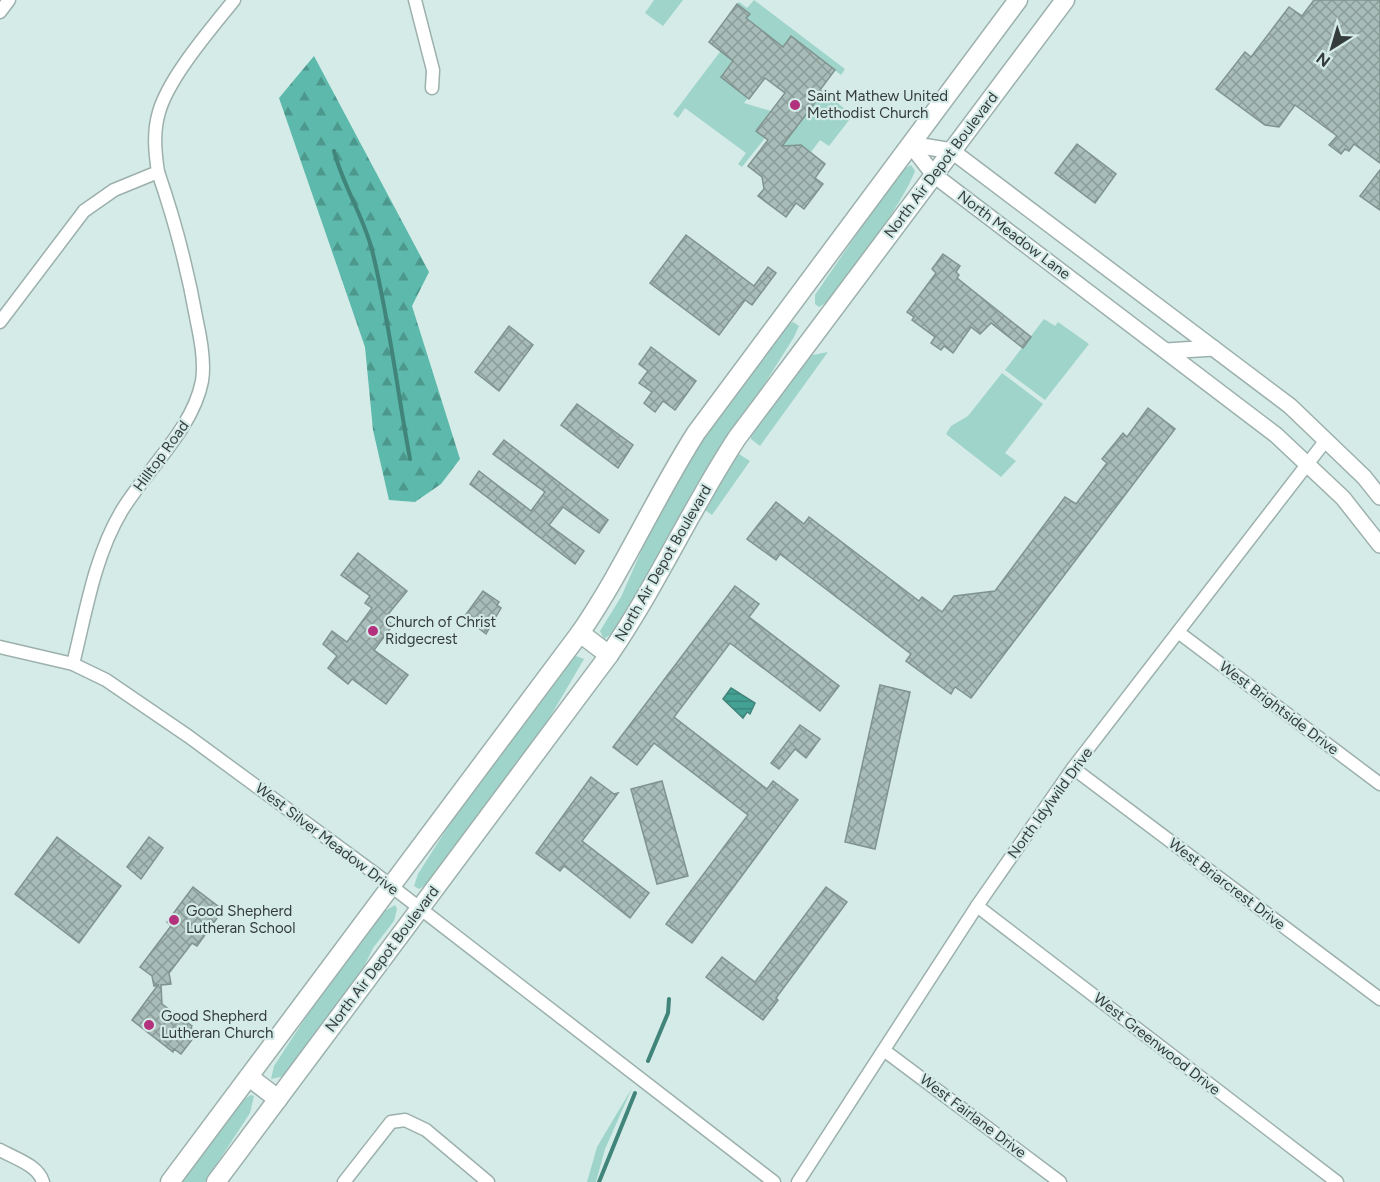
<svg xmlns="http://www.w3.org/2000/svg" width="1380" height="1182" font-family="Figtree,sans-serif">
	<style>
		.grass { fill: #9fd4cb }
		.forest { fill: url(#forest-firs) }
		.water { fill: url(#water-rules); stroke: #40847a; stroke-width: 1.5 }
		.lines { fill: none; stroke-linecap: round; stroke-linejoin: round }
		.stream { stroke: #40847a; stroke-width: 4 }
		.building { fill: url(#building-cross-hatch); stroke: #7f938f; stroke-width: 1.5 }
		.minor-casing { stroke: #9cb0ac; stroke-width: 15 }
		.tertiary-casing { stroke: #9cb0ac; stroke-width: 18 }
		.primary-casing { stroke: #9cb0ac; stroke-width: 21 }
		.minor { stroke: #fff; stroke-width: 12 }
		.tertiary { stroke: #fff; stroke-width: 15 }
		.primary { stroke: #fff; stroke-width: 18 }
		.poi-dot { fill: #b3327d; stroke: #d5ebe7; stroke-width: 2 }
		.labels { text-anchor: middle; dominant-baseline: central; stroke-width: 4.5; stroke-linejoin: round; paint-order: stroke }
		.poi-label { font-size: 15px; fill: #353d3c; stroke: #d5ebe7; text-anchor: start }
		.street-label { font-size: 15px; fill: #353d3c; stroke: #d5ebe7 }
	</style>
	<defs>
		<pattern id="forest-firs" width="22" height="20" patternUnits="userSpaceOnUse" patternTransform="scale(1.5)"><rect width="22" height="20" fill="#5cb9ab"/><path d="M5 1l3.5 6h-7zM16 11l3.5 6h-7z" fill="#4d988c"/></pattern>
		<pattern id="water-rules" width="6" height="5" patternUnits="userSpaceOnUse" patternTransform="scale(1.5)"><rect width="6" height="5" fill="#44a295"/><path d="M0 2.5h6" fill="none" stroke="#3a857b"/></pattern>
		<pattern id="building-cross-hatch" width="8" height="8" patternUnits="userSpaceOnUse" patternTransform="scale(1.5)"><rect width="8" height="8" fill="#a8bdb9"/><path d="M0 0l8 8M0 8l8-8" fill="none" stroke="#8a9b98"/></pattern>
	</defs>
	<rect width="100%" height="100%" fill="#d5ebe7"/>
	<g class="grass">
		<polygon points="654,0 683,0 663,26 645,13"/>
		<polygon points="754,0 845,69 841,75 791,36 783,47 736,32 749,14 737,4 739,2 747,8"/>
		<polygon points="732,36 748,98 744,103 771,111 756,131 765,138 742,167 738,164 746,153 685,108 678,118 673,114"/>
		<polygon points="823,92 853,115 829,146 820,140 811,152 801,145 782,146"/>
		<path d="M 911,165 L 915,171 L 912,178 C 902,201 839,299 819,307 L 815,304 L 815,295 L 900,171 Z"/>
		<polygon points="1044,319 1055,326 1058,322 1089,344 1045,400 1005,370"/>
		<polygon points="793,322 799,326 794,337 747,412 707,469 617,630 604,639 600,631 621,597 654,522 691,454 783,327"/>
		<polygon points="828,352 760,446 751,439 751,434 808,356"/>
		<polygon points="1002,373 1043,404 1005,453 1016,461 1001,477 946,434 951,426 968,416"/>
		<polygon points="739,454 750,461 712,515 701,507 733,457"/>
		<polygon points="576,656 584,659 537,739 432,881 419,889 414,886 418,874 463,803 569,660"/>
		<polygon points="395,905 397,909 394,921 373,948 360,975 285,1076 271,1079 274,1066 329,982 383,912"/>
		<polygon points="632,1088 605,1149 596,1182 587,1182 597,1147"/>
		<path d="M 251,1095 L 254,1096 L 250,1113 L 205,1182 L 180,1182 C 196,1160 229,1105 251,1095 Z"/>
	</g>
	<polygon class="forest" points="314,56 429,272 412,306 460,459 441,484 415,502 389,500 373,430 365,347 279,98"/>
	<polygon class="water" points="731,688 755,703 750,714 747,712 743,718 723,699"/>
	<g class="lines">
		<g class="stream">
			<path d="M 334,151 C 343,186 363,215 372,250 C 389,318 397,390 410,459"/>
			<polyline points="648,1061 668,1013 669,999"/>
			<polyline points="599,1182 635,1093"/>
		</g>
	</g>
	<g class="building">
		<polygon points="1314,0 1380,0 1380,163 1354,144 1349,151 1345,149 1341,154 1329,145 1337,136 1295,105 1279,127 1265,125 1216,89 1245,52 1251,57 1289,7 1302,16"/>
		<polygon points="737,4 750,14 746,18 783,47 791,36 835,70 820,90 823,92 782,146 801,145 825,164 815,178 823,184 804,209 796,203 786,217 758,196 764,189 762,177 748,166 768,140 756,131 785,93 765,78 749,99 721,77 733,61 709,42"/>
		<polygon points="1077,144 1116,174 1095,203 1055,173"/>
		<polygon points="1380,170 1380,210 1360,196"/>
		<polygon points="686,235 754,286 768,267 776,273 752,305 745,300 719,335 650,283"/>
		<polygon points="943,254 960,266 956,272 959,275 957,278 1031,337 1023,348 991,323 980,334 971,327 953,353 944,346 941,350 931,343 935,337 912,320 914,317 907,312 936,273 932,269"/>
		<polygon points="509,326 533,345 499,391 475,372"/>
		<polygon points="651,347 696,381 675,410 663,401 655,412 644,403 652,392 639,383 648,371 639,364"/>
		<polygon points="577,404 633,445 618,468 561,425"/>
		<polygon points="1148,408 1175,429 971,698 955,687 951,694 906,661 911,654 780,554 776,560 747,539 776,502 804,524 809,517 919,601 922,597 942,612 954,596 995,591 1065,497 1076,504 1107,463 1102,459 1123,433 1127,437"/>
		<polygon points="504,440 608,520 599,533 563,507 549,525 584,551 575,564 470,484 479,471 531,511 545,492 493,454"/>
		<polygon points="358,553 407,591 385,618 393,625 374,650 408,675 386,704 352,679 348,684 328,668 337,656 323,644 332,631 347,642 372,608 365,603 370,596 341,575"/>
		<polygon points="735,586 759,604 749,617 839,686 820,711 730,643 674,717 767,789 773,781 798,800 692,943 666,924 748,815 654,743 637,765 613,747"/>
		<polygon points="483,591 499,602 497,605 501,608 486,634 464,617"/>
		<polygon points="880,685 910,692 875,849 845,842"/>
		<polygon points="800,725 820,739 806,758 795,749 779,769 771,763"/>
		<polygon points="591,777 614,794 618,793 582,841 649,893 630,918 564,866 560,871 536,853"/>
		<polygon points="662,781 688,876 657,884 631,789"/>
		<polygon points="57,837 121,886 79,943 15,894"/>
		<polygon points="149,837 163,848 141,879 127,867"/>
		<polygon points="193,887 223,910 197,946 192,943 169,973 171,984 161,985 162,1004 192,1026 191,1028 197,1033 181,1054 174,1049 173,1052 132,1020 158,985 154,986 152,976 140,967 171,926 167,922"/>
		<polygon points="826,887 847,902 776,998 778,1000 763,1020 706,977 722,957 755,982"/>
	</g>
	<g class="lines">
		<g class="minor-casing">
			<g id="minor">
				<polyline points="415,0 433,70 432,88"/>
				<polyline points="0,12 9,0"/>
				<path d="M 0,322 L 84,211 L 114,190 L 158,172 C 155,152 153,132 159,112 C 169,77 211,29 234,0"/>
				<polyline points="1178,632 1380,784"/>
				<polyline points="0,647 73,664 106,680 188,736 373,872 774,1182"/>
				<path d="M 73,664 C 86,612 94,558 121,512 C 146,470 193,429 202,381 C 205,363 201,340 197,322 C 188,271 175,221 158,172"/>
				<polyline points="1073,768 1380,999"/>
				<polyline points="977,906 1337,1182"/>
				<polyline points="885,1051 1060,1182"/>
				<path d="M 0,1150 C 14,1158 38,1165 43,1182"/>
				<polyline points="344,1182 391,1122 405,1120 426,1130 488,1182"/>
				<polyline points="798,1182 977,906 1073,768 1326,440"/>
			</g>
		</g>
		<g class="tertiary-casing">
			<g id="tertiary">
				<polyline points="910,144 934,175 1276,435 1343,498 1380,545"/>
				<polyline points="910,144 952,151 1290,406 1364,477 1380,497"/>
				<polyline points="1167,351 1213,348"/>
			</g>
		</g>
		<g class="primary-casing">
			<g id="primary">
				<polyline points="580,633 609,655"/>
				<polyline points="249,1077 278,1099"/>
				<path d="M 170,1182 L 580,633 C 624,569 654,499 696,433 L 1018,0"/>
				<path d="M 216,1182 L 609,655 C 657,585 691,508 737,438 L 1065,0"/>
			</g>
		</g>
		<use href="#minor" class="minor"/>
		<use href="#tertiary" class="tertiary"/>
		<use href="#primary" class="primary"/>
	</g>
	<g class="poi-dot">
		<circle cx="795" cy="105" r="6"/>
		<circle cx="373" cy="631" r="6"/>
		<circle cx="174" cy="920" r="6"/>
		<circle cx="149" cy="1025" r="6"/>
	</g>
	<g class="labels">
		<g class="poi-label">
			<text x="807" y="96">Saint Mathew United<tspan x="807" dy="17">Methodist Church</tspan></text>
			<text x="385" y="622">Church of Christ<tspan x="385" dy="17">Ridgecrest</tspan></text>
			<text x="186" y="911">Good Shepherd<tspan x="186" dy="17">Lutheran School</tspan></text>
			<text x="161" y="1016">Good Shepherd<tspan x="161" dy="17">Lutheran Church</tspan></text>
		</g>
		<g class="street-label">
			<text transform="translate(941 165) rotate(-53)">North Air Depot Boulevard</text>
			<text transform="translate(1014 235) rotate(37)">North Meadow Lane</text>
			<text transform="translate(161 456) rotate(-54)">Hilltop Road</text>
			<text transform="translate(663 563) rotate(-60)">North Air Depot Boulevard</text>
			<text transform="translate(1279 708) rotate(37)">West Brightside Drive</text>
			<text transform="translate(1050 803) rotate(-54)">North Idylwild Drive</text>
			<text transform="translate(327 839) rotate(37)">West Silver Meadow Drive</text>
			<text transform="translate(1227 884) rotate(37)">West Briarcrest Drive</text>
			<text transform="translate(382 959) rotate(-53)">North Air Depot Boulevard</text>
			<text transform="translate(1157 1044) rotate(38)">West Greenwood Drive</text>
			<text transform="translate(973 1116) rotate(37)">West Fairlane Drive</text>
		</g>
	</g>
	<g transform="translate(1332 48) rotate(217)" stroke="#d5ebe7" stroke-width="4.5" paint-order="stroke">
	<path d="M0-4.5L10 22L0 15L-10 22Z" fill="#353d3c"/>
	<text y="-9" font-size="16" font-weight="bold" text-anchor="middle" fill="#353d3c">N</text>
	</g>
</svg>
